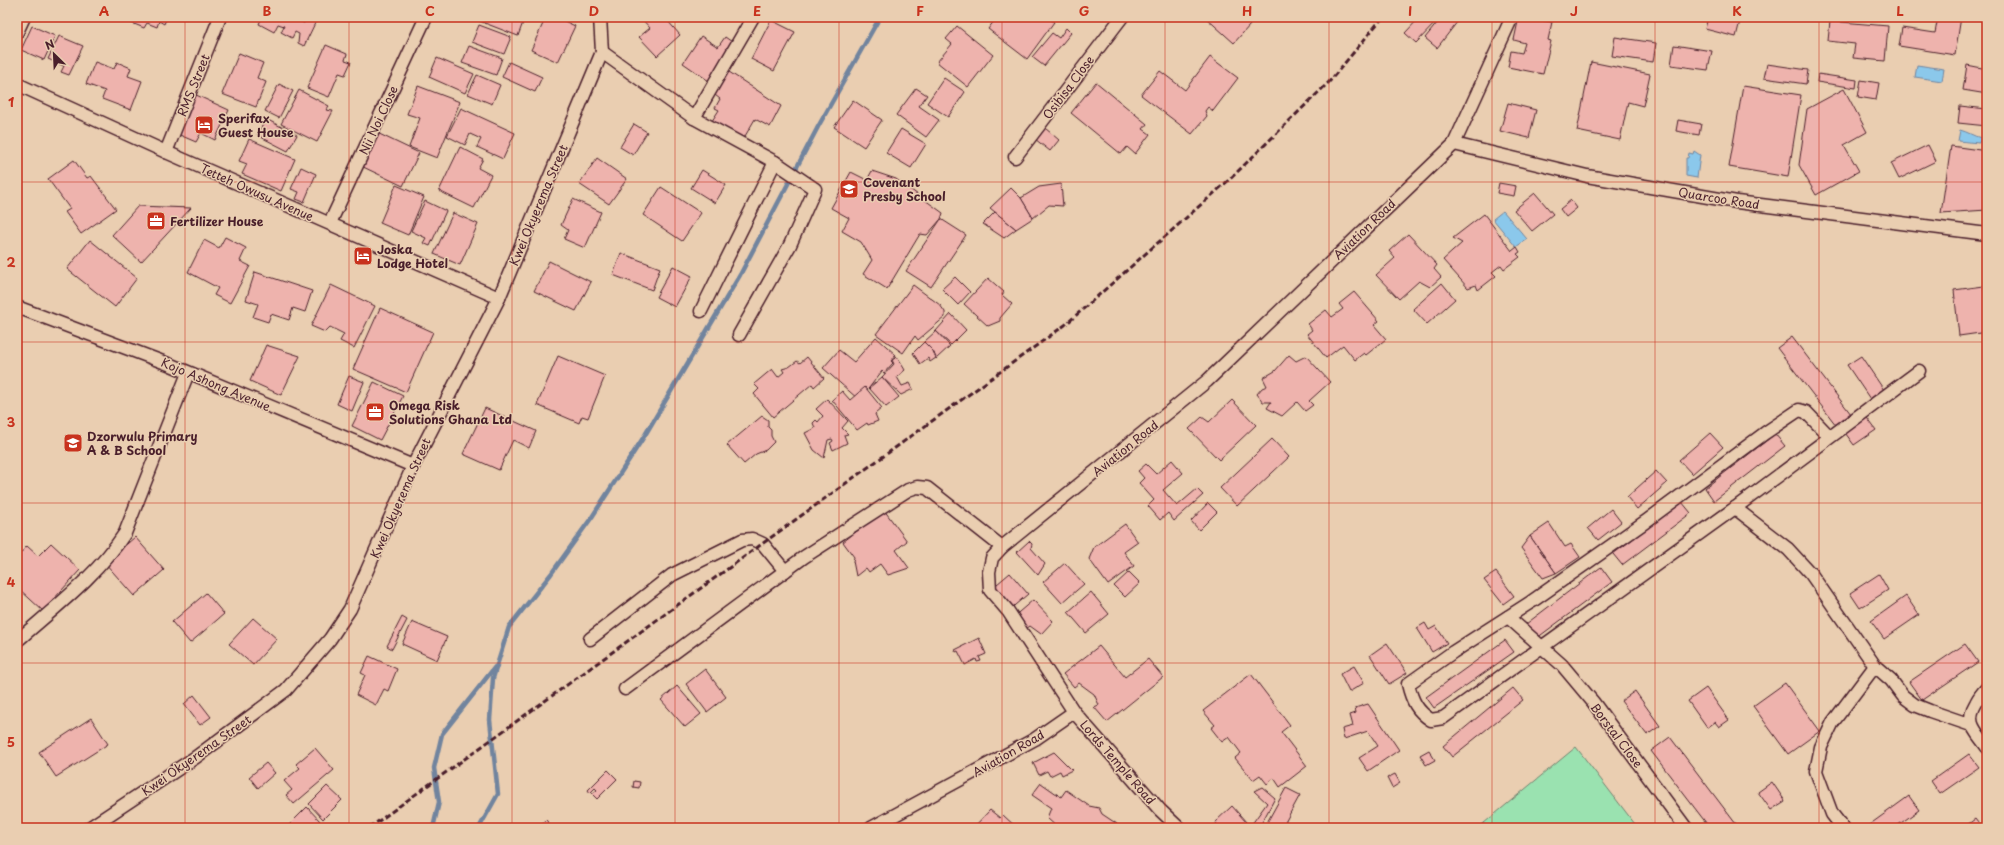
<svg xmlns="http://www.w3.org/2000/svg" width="2004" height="845" font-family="'Playpen Sans',sans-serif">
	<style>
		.green { fill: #9ae2b0; stroke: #72806e }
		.water { fill: #8bc8eb; stroke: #71849e }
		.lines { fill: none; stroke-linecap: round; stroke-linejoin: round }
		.stream { stroke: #71849e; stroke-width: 4.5 }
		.building { fill: #eeb3ad; stroke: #4a1f2b }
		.street-casing { stroke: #4a1f2b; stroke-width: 15 }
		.street { stroke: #eaceb1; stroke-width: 12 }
		.rail { stroke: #4a1f2b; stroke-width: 3; stroke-dasharray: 6 3; stroke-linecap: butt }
		.grid { fill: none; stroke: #c8321e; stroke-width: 1; stroke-opacity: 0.55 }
		.labels { text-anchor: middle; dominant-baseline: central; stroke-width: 3; stroke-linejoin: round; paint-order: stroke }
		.street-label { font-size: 12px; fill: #4a1f2b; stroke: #eaceb1 }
		.poi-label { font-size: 12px; font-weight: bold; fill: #4a1f2b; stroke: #eaceb1; text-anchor: start }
		.neatline { fill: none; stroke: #c8321e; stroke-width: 1.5 }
		.grid-label { font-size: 13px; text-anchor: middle; font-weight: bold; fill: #c8321e }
	</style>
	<rect width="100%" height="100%" fill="#eaceb1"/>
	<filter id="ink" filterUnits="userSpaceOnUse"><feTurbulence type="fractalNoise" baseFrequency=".025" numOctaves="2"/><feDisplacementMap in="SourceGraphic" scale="8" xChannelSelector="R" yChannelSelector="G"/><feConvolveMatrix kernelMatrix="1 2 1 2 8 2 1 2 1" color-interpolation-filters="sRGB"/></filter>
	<g filter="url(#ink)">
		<polygon class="green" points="1576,747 1638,828 1478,828"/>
		<g class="water">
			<polygon points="1917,65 1944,69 1942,81 1915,77"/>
			<path d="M 1960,130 C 1968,132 1973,136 1981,138 L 1979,143 L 1958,141 Z"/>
			<polygon points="1694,151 1700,155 1697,178 1686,176 1686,158 1688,158 1689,153 1693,154"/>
			<polygon points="1503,211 1527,239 1516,247 1493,219"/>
		</g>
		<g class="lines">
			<g class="stream">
				<polyline points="433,828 439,802 434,768 442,734 495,667"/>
				<polyline points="479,828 498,794 490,720 493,678 509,627 551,574 592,517 645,435 740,275 819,125 880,17"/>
			</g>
		</g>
		<g class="building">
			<polygon points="129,17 167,17 164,24 159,21 157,27 147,23 144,28 127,21"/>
			<polygon points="262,17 300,17 298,20 304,23 307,17 318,17 304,46 298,43 299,34 295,32 292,38 281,32 284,26 278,24 274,32 259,24"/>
			<polygon points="478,17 525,17 518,36 477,20"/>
			<polygon points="546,17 556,17 575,26 558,62 531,50"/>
			<polygon points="640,17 670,17 667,20 680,35 657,56 639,37 650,28"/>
			<polygon points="997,17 1048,17 1054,22 1027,59 988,29"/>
			<polygon points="1205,17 1241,17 1250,25 1234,43"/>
			<polygon points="1420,17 1435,17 1438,20 1416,43 1405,33"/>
			<polygon points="1442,17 1461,17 1437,48 1425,38"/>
			<polygon points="1519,17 1552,22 1548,40 1551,41 1543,74 1508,67 1511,51 1522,53 1525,43 1514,40"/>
			<polygon points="1708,17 1741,17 1736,37 1705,29"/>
			<polygon points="1938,17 1961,17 1955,55 1899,46 1902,28 1935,33"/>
			<polygon points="771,20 795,32 774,71 751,59"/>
			<polygon points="1830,21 1888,26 1885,61 1853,58 1855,44 1828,41"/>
			<polygon points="479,25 511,37 504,54 472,42"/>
			<polygon points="32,26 55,36 44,60 21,50"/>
			<polygon points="957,26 993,55 968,87 937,62 952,44 946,39"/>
			<polygon points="1066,28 1071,33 1044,66 1032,57 1052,33 1059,38"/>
			<polygon points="59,36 83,46 69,75 61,72 64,66 48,59"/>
			<polygon points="701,36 718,47 725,37 735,44 709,81 683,63"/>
			<polygon points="1615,37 1656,43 1653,62 1612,56"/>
			<polygon points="326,45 347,54 345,60 351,62 345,75 339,73 329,97 307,88"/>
			<polygon points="1674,45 1712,51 1708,70 1671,65"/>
			<polygon points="469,46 502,58 496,75 462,63"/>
			<polygon points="239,53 263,63 257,78 266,82 256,107 222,94"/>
			<polygon points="1210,57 1238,78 1213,111 1208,107 1205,111 1207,116 1192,134 1141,95 1160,71 1185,90"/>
			<polygon points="437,58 474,74 465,93 429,77"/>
			<polygon points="95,62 114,69 117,62 131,68 128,76 142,81 131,110 102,99 105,91 86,84"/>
			<polygon points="509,62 542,77 535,92 502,77"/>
			<polygon points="1591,62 1650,74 1643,106 1628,102 1620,140 1577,131"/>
			<polygon points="1767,64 1808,70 1806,84 1764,78"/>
			<polygon points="1967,65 1987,69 1987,94 1963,90"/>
			<polygon points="726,70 781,106 770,127 755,119 741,143 710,124 719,110 715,108 720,99 715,95 719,88 716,86"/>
			<polygon points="1818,74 1857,80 1856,88 1817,82"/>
			<polygon points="477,75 500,85 492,104 468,94"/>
			<polygon points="944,78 965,92 948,117 927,103"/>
			<polygon points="1861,80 1879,83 1876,100 1858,97"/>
			<polygon points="1096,82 1147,124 1143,129 1150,134 1135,154 1127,147 1121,154 1071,113"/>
			<polygon points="279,84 293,91 279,118 265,111"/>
			<polygon points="418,86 460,102 437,158 409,147 420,118 407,114"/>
			<polygon points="1743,86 1801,95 1788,177 1729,167"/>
			<polygon points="916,88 927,95 919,106 939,120 926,137 896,115"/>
			<polygon points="1844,89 1867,132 1844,145 1859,171 1816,195 1799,165 1807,109"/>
			<polygon points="299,90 329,106 326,110 333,111 317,142 281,124"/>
			<polygon points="194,94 229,110 215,140 201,133 196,142 175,133"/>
			<polygon points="853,100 882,120 864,147 834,127"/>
			<polygon points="1508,103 1536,110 1529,138 1500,131"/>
			<polygon points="1960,106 1987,109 1987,126 1958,123"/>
			<polygon points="461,108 515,133 503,159 477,147 481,139 470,134 465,145 447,136"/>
			<polygon points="266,119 297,135 288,151 257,135"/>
			<polygon points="1678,120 1701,124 1699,135 1676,131"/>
			<polygon points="634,124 647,132 633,155 620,147"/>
			<polygon points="1045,128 1059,140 1050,151 1035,139"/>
			<polygon points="901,129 926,144 911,168 886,153"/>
			<polygon points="373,131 419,153 403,186 357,164"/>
			<polygon points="249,139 295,159 281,191 242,174 247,164 239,161"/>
			<polygon points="1928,145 1936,161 1899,179 1891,163"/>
			<polygon points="1951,146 1987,151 1987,210 1941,213"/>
			<polygon points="460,147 483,159 478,168 491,175 474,208 439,191"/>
			<polygon points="597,158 627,179 609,204 579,184"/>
			<polygon points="74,160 87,178 91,176 116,209 81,234 65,212 70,209 48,179"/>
			<polygon points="301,167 316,174 304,202 296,199 299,192 291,189"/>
			<polygon points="702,170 726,185 715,203 691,188"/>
			<polygon points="872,171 896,179 943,213 941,219 927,235 920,234 887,289 863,274 872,260 861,242 842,231 849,218 831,208 851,172 867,180"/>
			<polygon points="1499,183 1516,186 1514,196 1497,193"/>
			<polygon points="1061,184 1063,206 1049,205 1033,218 1021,198 1039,187"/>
			<polygon points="396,185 424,197 408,235 380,223"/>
			<polygon points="661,187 701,213 682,241 643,215"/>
			<polygon points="1011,188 1021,198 1033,218 1016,229 990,208"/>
			<polygon points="1535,193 1553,214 1532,231 1514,210"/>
			<polygon points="573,199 601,212 585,248 564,239 568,230 561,225"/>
			<polygon points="1571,200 1577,208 1566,217 1560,209"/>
			<polygon points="425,201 446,211 430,246 423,243 426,238 411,231"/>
			<polygon points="138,206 191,208 141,262 112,235"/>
			<polygon points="995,212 1016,229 1004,238 983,224"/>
			<polygon points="453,213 478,224 460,265 434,254"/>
			<polygon points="1484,214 1512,251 1517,247 1520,252 1517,254 1520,257 1504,269 1501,265 1492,272 1496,276 1478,290 1476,285 1468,288 1443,260 1462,243 1453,238"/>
			<polygon points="941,219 966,235 931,287 906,271"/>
			<polygon points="1408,234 1437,265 1434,269 1441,277 1430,287 1419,281 1399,299 1376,275 1395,258 1389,251"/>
			<polygon points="225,237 246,248 240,261 250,266 230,303 214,295 218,288 188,272 204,240 219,248"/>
			<polygon points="90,240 137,278 115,307 67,269"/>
			<polygon points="621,253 660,268 652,290 613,275"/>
			<polygon points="549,261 591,282 576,311 534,291"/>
			<polygon points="673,266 692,276 675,307 656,297"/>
			<polygon points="255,272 312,291 305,312 293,308 289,320 271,314 268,322 253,317 258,304 246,300"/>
			<polygon points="955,277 970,292 958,305 942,289"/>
			<polygon points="988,278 1004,292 1002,295 1012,304 1000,318 1000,321 988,326 964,304"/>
			<polygon points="1442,283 1455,299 1427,324 1413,309"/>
			<polygon points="331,285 375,306 354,348 340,341 344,334 330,327 325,332 311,326"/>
			<polygon points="913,285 940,305 945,312 945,317 918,340 915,336 903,353 876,334"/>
			<polygon points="1984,286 1987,332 1959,336 1954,290"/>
			<polygon points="1354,292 1379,321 1374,325 1386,339 1366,355 1364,353 1355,360 1343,345 1326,358 1307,334 1312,330 1308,324 1326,310 1332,317 1343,309 1339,304"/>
			<polygon points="380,308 433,332 406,392 353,369"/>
			<polygon points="951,314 966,330 951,345 936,331"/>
			<polygon points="936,331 950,346 936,359 933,351 924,342"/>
			<polygon points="876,337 896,355 891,361 893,363 884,373 882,371 869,388 858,399 823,368 839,350 854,362"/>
			<polygon points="1792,337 1851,414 1836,425 1777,348"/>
			<polygon points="924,342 933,351 936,358 930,362 928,358 920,364 913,353"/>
			<polygon points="266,345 300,356 281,395 250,381"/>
			<polygon points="1289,355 1296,361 1306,356 1330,382 1309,401 1313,405 1305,411 1297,402 1282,416 1267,408 1271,402 1263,402 1257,394 1262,388 1267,386 1263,378 1275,371"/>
			<polygon points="558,356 605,376 588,418 582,416 579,423 537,405"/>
			<polygon points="1861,356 1884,390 1870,399 1847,365"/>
			<polygon points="807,357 824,378 814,387 812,384 773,417 754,394 759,389 754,384 772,369 778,377 784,372 782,369 789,367 797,361 800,363"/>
			<polygon points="897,357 905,370 897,377 902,386 910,383 913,389 901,395 882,377 894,364 892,360"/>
			<polygon points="349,376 364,382 352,411 337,404"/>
			<polygon points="882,377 899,397 886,407 869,388"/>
			<polygon points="374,382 403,396 380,440 352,426"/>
			<polygon points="865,387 882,408 875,414 878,421 868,425 867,423 857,430 832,400 842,391 850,400"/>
			<polygon points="827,399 848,421 842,428 848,434 844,435 847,443 833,450 830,443 833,441 832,439 828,440 824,458 814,450 805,433 815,428 813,423 816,420 818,422 823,416 816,409"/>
			<polygon points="1232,400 1256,425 1219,460 1189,429 1202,417 1209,422"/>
			<polygon points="485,408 536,431 529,448 513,440 499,470 463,454"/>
			<polygon points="1865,415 1876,430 1854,445 1843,430"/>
			<polygon points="762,416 768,420 768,427 771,430 771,436 774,442 766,450 756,454 744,464 727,445"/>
			<polygon points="1710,433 1723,447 1692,474 1679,460"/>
			<polygon points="1775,434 1785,446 1714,501 1705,488"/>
			<polygon points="1272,439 1289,457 1237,506 1220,488"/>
			<polygon points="1172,460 1183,473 1163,490 1177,506 1197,489 1203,495 1174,521 1168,513 1160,520 1148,506 1154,500 1139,483 1144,478 1138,471 1146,464 1156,474"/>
			<polygon points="1656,471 1667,483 1637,509 1627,497"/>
			<polygon points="1682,502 1691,513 1622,565 1613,554"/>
			<polygon points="1208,503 1217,512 1199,530 1191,521"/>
			<polygon points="1611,509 1621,522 1598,540 1588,528"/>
			<polygon points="884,510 907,541 896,550 909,568 888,575 880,564 869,572 866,568 856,576 853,561 854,557 843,542"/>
			<polygon points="1549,523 1565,547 1571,544 1580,557 1556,573 1530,536"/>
			<polygon points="1125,524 1138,542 1124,552 1134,566 1108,585 1089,559 1094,547"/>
			<polygon points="1530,536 1556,573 1543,578 1521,548"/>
			<polygon points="135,537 164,570 134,596 105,563"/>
			<polygon points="1029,541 1032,544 1031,548 1045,564 1038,575 1017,552"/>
			<polygon points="51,543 80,570 43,611 17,587 17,557 27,546 38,556"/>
			<polygon points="1065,563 1084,584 1062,603 1043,582"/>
			<polygon points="1601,567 1612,582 1537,638 1526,624"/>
			<polygon points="1129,572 1140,583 1125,597 1114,586"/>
			<polygon points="1496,572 1514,596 1503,604 1484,580"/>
			<polygon points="1010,573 1028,594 1008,611 990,590"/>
			<polygon points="1879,574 1888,590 1860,608 1850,593"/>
			<polygon points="1091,592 1109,614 1086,633 1068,612"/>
			<polygon points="206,593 224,614 190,643 172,622"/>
			<polygon points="1906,596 1919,615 1884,639 1871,621"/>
			<polygon points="1033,600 1053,621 1041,634 1030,626 1026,629 1012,618"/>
			<polygon points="402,617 407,620 392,649 387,646"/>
			<polygon points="253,618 277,639 253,665 229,644"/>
			<polygon points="412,622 447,637 437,660 402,644"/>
			<polygon points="1425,623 1429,630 1436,626 1447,643 1432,652 1417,628"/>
			<polygon points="979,638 986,654 979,657 981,661 977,662 976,659 965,665 958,651 956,652 955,650"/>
			<polygon points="1505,640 1514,652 1434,708 1426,697"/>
			<polygon points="1387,643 1407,673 1389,684 1370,655"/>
			<polygon points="1965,644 1978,662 1922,700 1909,682"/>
			<polygon points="1099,646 1125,677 1148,659 1163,677 1107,722 1094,707 1099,705 1094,694 1079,683 1074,687 1063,674"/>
			<polygon points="369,656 397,669 388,691 384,689 376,705 356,695 365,675 361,673"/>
			<polygon points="1354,666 1364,683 1349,692 1340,674"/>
			<polygon points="705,669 726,697 707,712 686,684"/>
			<polygon points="1251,674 1290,725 1281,732 1307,766 1280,787 1274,778 1267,784 1260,775 1253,780 1235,758 1241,753 1229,737 1222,742 1211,728 1215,725 1203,711"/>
			<polygon points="1785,683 1820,731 1788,754 1753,706"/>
			<polygon points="677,686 701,714 685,727 661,700"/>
			<polygon points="1513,688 1523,700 1452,757 1443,746"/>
			<polygon points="1706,688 1729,720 1719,727 1715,722 1707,728 1688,701"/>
			<polygon points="1635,691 1660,726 1647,735 1621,701"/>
			<polygon points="194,695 211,717 200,725 184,704"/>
			<polygon points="1368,704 1399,750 1368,771 1359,758 1378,746 1368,731 1344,739 1342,729 1353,726 1350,715 1356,713 1355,708"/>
			<polygon points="91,718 108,744 56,777 39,752"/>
			<polygon points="1670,737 1739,828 1710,828 1651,751"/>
			<polygon points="315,748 334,770 294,804 286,795 292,790 284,781 300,768 296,764"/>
			<polygon points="1429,750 1435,760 1426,765 1420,755"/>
			<polygon points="1054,752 1072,770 1062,775 1060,771 1050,776 1047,771 1039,775 1033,763"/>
			<polygon points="1969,754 1979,767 1940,794 1931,781"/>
			<polygon points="266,763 275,773 258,788 249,777"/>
			<polygon points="608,770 617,779 597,799 592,794 597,790 595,788 590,793 588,790"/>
			<polygon points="1395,774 1400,783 1392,788 1387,778"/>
			<polygon points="634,781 640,782 639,788 633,787"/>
			<polygon points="1772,782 1785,801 1771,810 1758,792"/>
			<polygon points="1041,783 1061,797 1066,790 1089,806 1099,808 1102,814 1117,824 1115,828 1058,828 1047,818 1051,808 1032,795"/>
			<polygon points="327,786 342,800 323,819 309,804"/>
			<polygon points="1262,787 1275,798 1259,828 1249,828 1267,803 1254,791"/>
			<polygon points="1286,788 1300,795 1282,828 1264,828"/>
			<polygon points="1909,796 1919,810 1894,828 1870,828 1869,825"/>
			<polygon points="1232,806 1246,822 1240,828 1220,828 1215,822"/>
			<polygon points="307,807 320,821 312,828 286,828"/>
			<polygon points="990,810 1000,818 1003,815 1017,828 973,828"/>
			<polygon points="1975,819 1982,828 1963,828"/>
			<polygon points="546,820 553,828 537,828"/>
		</g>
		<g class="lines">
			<g class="street-casing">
				<g id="street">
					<polyline points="17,32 24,17"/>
					<polyline points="602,52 694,118 775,162 815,189 790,245 739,335"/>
					<polyline points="17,84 166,152 499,298"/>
					<polyline points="694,118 753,17"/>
					<polyline points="1454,144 1587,176 1737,202 1987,234"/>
					<polyline points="166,152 220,17"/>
					<polyline points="1015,157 1122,17"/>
					<polyline points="330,223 426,17"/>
					<polyline points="17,307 171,365 413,466"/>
					<polyline points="701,311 775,162"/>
					<path d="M 1830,437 L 1806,412 L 1799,410 L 1765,433 L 1645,522 L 1531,602 L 1453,652 L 1408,684 C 1412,701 1417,711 1431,720 L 1443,718 L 1735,508 L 1919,371"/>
					<polyline points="1735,508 1788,549 1811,574 1875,666 1891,680 1903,696 1915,705 1930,711 1971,725"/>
					<polyline points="1508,617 1562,665 1593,702 1686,828"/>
					<polyline points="590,639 672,575 742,540 752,539 763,544 785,571"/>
					<path d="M 17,641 C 54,608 97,576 125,533 L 188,373"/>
					<path d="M 1987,688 C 1982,693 1979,697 1976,703 C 1964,723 1976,731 1987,747"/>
					<polyline points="625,689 804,557 908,490 917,487 927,488 1002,547"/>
					<polyline points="89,828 196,757 286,690 330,639 350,609 413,466 499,298 602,52 600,17"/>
					<polyline points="871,828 1035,739 1074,712"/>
					<polyline points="1179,828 1160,810 1074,712 1008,611 990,590 989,572 992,558 1002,547 1207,381 1454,144 1512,17"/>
					<polyline points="1843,828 1832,814 1816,771 1821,747 1833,722 1875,666"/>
				</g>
			</g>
			<use href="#street" class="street"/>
			<polyline class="rail" points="369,828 1065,325 1230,179 1329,82 1383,17"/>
		</g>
	</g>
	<path class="grid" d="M 185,17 L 185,828M 349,17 L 349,828M 512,17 L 512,828M 675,17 L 675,828M 839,17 L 839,828M 1002,17 L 1002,828M 1165,17 L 1165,828M 1329,17 L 1329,828M 1492,17 L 1492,828M 1655,17 L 1655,828M 1819,17 L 1819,828M 17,182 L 1987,182M 17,342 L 1987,342M 17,503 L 1987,503M 17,663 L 1987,663"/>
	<defs>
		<g id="hotel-square" transform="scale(1)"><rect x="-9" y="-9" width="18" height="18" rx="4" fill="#c8321e" stroke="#eaceb1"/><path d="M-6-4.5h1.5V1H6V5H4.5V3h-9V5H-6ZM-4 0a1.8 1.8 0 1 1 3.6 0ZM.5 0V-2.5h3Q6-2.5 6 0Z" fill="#fff"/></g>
		<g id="school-square" transform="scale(1)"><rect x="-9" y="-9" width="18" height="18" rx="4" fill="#c8321e" stroke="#eaceb1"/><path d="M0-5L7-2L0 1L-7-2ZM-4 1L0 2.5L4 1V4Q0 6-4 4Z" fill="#fff"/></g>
		<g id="office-square" transform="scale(1)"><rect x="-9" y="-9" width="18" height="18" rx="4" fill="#c8321e" stroke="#eaceb1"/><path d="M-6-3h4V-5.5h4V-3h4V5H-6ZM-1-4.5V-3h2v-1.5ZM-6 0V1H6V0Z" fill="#fff"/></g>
	</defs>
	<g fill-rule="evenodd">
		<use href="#hotel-square" x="204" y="125"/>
		<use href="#school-square" x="849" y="189"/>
		<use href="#office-square" x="156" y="221"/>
		<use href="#hotel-square" x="363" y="256"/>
		<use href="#office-square" x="375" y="412"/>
		<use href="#school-square" x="73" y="443"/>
	</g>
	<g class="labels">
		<g class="street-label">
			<text transform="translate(193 85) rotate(-68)">RMS Street</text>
			<text transform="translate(1068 87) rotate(-53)">Osibisa Close</text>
			<text transform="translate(378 120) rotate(-65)">Nii Noi Close</text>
			<text transform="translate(257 192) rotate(24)">Tetteh Owusu Avenue</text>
			<text transform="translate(1719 198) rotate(9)">Quarcoo Road</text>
			<text transform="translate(538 205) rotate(-67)">Kwei Okyerema Street</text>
			<text transform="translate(1364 229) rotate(-44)">Aviation Road</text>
			<text transform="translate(216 384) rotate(23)">Kojo Ashong Avenue</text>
			<text transform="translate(1125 448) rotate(-39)">Aviation Road</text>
			<text transform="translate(400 498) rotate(-66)">Kwei Okyerema Street</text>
			<text transform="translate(1617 735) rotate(53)">Borstal Close</text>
			<text transform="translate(1008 753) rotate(-30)">Aviation Road</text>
			<text transform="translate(196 755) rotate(-35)">Kwei Okyerema Street</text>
			<text transform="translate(1118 762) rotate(49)">Lords Temple Road</text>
		</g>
		<g class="poi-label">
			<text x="218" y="118">Sperifax<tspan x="218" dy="14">Guest House</tspan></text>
			<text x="863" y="182">Covenant<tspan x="863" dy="14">Presby School</tspan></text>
			<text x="170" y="221">Fertilizer House</text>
			<text x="377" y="249">Joska<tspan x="377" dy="14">Lodge Hotel</tspan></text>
			<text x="389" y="405">Omega Risk<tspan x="389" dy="14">Solutions Ghana Ltd</tspan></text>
			<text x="87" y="436">Dzorwulu Primary<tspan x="87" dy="14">A &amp; B School</tspan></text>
		</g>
	</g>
	<rect width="2004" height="845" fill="none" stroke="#eaceb1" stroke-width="44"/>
	<g transform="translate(54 54) rotate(336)" stroke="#eaceb1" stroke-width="3" paint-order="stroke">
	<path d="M0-3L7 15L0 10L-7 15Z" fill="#4a1f2b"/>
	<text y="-6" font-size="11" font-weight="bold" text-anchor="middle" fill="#4a1f2b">N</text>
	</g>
	<rect x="22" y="22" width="1960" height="801" class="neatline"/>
	<g class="grid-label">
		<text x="104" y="16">A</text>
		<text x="267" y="16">B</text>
		<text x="430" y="16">C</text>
		<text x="594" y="16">D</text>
		<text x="757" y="16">E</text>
		<text x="920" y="16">F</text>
		<text x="1084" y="16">G</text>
		<text x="1247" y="16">H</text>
		<text x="1410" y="16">I</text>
		<text x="1574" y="16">J</text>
		<text x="1737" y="16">K</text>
		<text x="1900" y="16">L</text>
		<text x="11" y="107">1</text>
		<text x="11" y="267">2</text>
		<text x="11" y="427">3</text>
		<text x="11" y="587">4</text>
		<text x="11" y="747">5</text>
	</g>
</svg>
